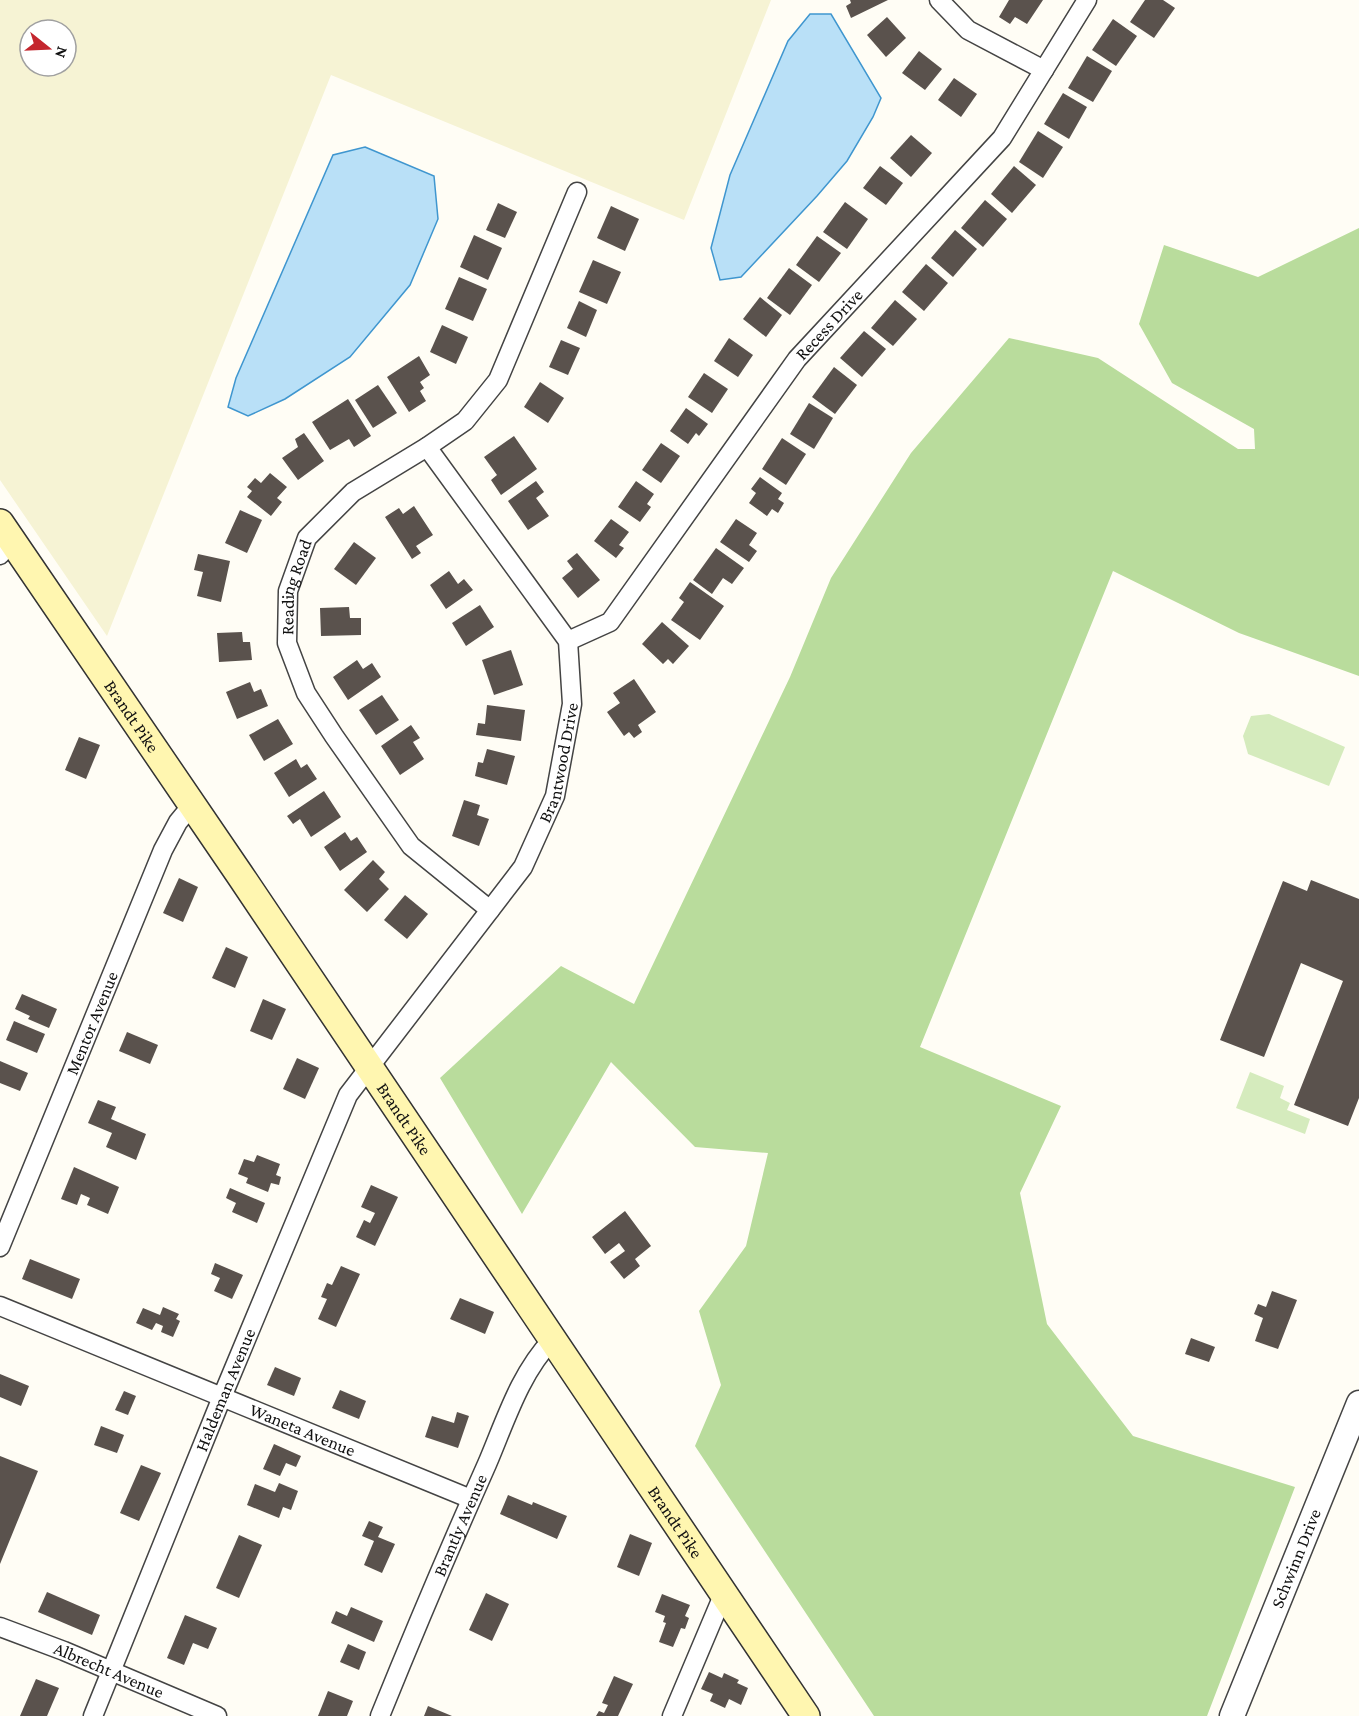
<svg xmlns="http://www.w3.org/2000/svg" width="1359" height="1716" font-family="'Crimson Pro',serif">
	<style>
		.farmland { fill: #f6f3d4; fill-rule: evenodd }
		.green { fill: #d5ebbd }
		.forest { fill: #b9dc9c }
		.water { fill: #b9e0f7; stroke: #3f96cf; stroke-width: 1.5 }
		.building { fill: #5a524d }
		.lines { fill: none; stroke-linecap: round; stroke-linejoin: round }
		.minor-casing { stroke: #444; stroke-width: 21 }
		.tertiary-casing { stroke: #444; stroke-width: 27 }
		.secondary-casing { stroke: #333; stroke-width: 30 }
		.minor { stroke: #fff; stroke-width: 18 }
		.tertiary { stroke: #fff; stroke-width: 24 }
		.secondary { stroke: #fff6b0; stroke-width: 27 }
		.labels { text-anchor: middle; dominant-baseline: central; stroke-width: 6; stroke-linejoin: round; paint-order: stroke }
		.street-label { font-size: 18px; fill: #111; stroke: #fff }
	</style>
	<rect width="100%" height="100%" fill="#fffdf5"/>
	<path class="farmland" d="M 0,0 L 771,0 L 684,220 L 331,75 L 107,636 L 0,480 ZM 30,30 L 66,30 L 66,66 L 30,66 Z"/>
	<g class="green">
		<polygon points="1269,714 1345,747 1329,786 1248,754 1243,736 1251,716"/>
		<polygon points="1250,1072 1284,1086 1280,1098 1290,1103 1287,1110 1310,1119 1305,1134 1236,1108"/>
	</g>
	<polygon class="forest" points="1359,228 1359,676 1239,633 1113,571 920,1047 1061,1106 1020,1193 1047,1324 1133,1436 1295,1487 1207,1716 874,1716 695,1446 721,1385 699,1311 746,1246 768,1153 695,1147 611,1062 522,1214 440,1078 561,966 634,1004 790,677 831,578 911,453 1009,338 1098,358 1238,449 1255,449 1254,429 1172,383 1139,324 1164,245 1258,277"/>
	<g class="water">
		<polygon points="810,14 831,14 881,98 873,117 847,161 817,196 741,277 720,280 711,248 730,175 788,41"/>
		<polygon points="365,147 434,176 438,219 410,285 350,357 285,399 248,416 228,407 236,378 333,155"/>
	</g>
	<g class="building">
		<polygon points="850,0 888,0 851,18 846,6 851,3"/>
		<polygon points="1009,0 1043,0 1027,24 1015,17 1010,24 999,17"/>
		<polygon points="1145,0 1163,0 1175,8 1154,38 1130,22"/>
		<polygon points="887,17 906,38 886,57 867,35"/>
		<polygon points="1113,19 1137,36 1116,66 1092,50"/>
		<polygon points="919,51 942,69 925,90 902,73"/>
		<polygon points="1087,56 1112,71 1093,102 1068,88"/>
		<polygon points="954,78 977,94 961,117 938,100"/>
		<polygon points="1063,93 1087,107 1069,139 1044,124"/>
		<polygon points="1038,131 1063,147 1043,178 1019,162"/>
		<polygon points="911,135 932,153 911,177 890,158"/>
		<polygon points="880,166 903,183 886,205 863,188"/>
		<polygon points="1014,166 1036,185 1012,213 991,194"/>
		<polygon points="985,200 1007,219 983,247 961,228"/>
		<polygon points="845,202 868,219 847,249 823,232"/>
		<polygon points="498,203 517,212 505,238 486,230"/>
		<polygon points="611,206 639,219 625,251 597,238"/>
		<polygon points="955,230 977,249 953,277 931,258"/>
		<polygon points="474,235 502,248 488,280 460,267"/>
		<polygon points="817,236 841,253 819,282 796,265"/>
		<polygon points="593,260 621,272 607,304 579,292"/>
		<polygon points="926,264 948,283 924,311 902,292"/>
		<polygon points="789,268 812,285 790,315 767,298"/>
		<polygon points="459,277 487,289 473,321 445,309"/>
		<polygon points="760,297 782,315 766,337 743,319"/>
		<polygon points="895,300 917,319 893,346 871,328"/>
		<polygon points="579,301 597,310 586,337 567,328"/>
		<polygon points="442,325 468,337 456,364 430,352"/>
		<polygon points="864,331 886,349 862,377 840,358"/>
		<polygon points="729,338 753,355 738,377 714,361"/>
		<polygon points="561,340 580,348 568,375 549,367"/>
		<polygon points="419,356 430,375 420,382 424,388 420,391 426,401 409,412 387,377"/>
		<polygon points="834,367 857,385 835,414 812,397"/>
		<polygon points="704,373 728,389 712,413 688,397"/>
		<polygon points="540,382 564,398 548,423 524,407"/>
		<polygon points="378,385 397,413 373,428 355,400"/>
		<polygon points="348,399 371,436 354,447 349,439 330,450 312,422"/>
		<polygon points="809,403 833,418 814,449 790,434"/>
		<polygon points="686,408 708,424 699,436 696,433 688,444 670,431"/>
		<polygon points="304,433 324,461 298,480 282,458 298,447 295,439"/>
		<polygon points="514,436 537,469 501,495 491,480 497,475 484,457"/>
		<polygon points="782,438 806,454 786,485 762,469"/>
		<polygon points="661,443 680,456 661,483 642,470"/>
		<polygon points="270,473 287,487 277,498 282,502 271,516 247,497 252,491 247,487 255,478 261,483"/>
		<polygon points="760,477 782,493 778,499 784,503 778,513 772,509 767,516 749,503 756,493 751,489"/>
		<polygon points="536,481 544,492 536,498 549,516 528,530 508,501"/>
		<polygon points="636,481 654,494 647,504 651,507 640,522 618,507"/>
		<polygon points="414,506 433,535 416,546 421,553 412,559 385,517 399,508 403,514"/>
		<polygon points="240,510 262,520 247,553 225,543"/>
		<polygon points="611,519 629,532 619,545 624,548 616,558 594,541"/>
		<polygon points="736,519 757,533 749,545 757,551 749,562 720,542"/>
		<polygon points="354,542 376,558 356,585 334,569"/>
		<polygon points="716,548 744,568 732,584 723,578 712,594 693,580"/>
		<polygon points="577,553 600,580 578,598 562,578 573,569 567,561"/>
		<polygon points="198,554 230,561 221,602 197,596 203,572 194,570"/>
		<polygon points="449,571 458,584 464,579 473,590 446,609 430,585"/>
		<polygon points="690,582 724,606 700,640 671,620 684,602 679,598"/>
		<polygon points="480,605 494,627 466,646 452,623"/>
		<polygon points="349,607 350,618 361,618 361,635 321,636 320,608"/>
		<polygon points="662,622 689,646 673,664 668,659 663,664 642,644"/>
		<polygon points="242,632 243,642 250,642 252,660 219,662 217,633"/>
		<polygon points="511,650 523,685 494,695 482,660"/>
		<polygon points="357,660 363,669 372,663 381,677 348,700 333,677"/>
		<polygon points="634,679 656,712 638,725 642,732 634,738 629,732 624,736 607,712 620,703 613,693"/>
		<polygon points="250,682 254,692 261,689 268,706 237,719 226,692"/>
		<polygon points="382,695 399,720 376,735 359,710"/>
		<polygon points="487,705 525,710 521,741 476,735 478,723 485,724"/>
		<polygon points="278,719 293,744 264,761 249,735"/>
		<polygon points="411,725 420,738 413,742 424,759 400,775 381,746"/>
		<polygon points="79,737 100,745 86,779 65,770"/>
		<polygon points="487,749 515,756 507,785 475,776 478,762 483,763"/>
		<polygon points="296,759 301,768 307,764 317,779 289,797 274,773"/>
		<polygon points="324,791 341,817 311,837 300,819 293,824 287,816"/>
		<polygon points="464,800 480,805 477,815 489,819 479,846 452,836"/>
		<polygon points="345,832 351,841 357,837 367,852 340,871 324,847"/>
		<polygon points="373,860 385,872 379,879 389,889 367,912 344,890"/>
		<polygon points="179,878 198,887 183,922 163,913"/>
		<polygon points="1311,880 1359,899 1359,1098 1348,1126 1294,1105 1343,981 1301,963 1264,1057 1220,1040 1283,881 1307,891"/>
		<polygon points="405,895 428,914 407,939 384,920"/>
		<polygon points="226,947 248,957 235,988 212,978"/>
		<polygon points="22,994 57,1009 49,1028 28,1019 30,1016 15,1009"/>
		<polygon points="263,999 286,1009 272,1040 250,1031"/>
		<polygon points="14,1021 45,1034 37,1053 6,1040"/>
		<polygon points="127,1032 158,1045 150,1064 119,1051"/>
		<polygon points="297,1058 319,1068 305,1099 283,1089"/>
		<polygon points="0,1061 28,1073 20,1091 0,1083"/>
		<polygon points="98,1100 116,1107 111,1119 146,1134 136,1160 106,1147 112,1133 88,1123"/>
		<polygon points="257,1155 280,1164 276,1175 281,1177 279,1185 271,1183 268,1192 246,1183 248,1178 238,1174 244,1159 254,1162"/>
		<polygon points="74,1167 119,1187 108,1214 87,1205 90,1198 81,1194 77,1205 61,1199"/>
		<polygon points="371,1185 398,1197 375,1246 356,1237 364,1220 370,1223 375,1213 361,1207"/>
		<polygon points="230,1188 265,1203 257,1223 232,1212 236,1203 226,1198"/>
		<polygon points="625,1211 651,1246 635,1259 640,1266 624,1279 610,1262 625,1251 619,1243 605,1254 592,1237"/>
		<polygon points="30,1259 80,1279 72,1299 22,1279"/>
		<polygon points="215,1263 243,1275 232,1299 214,1291 220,1278 211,1274"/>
		<polygon points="341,1266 360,1274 336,1327 318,1319 327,1299 321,1297 327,1283 332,1285"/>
		<polygon points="1272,1291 1297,1300 1278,1349 1255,1341 1263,1318 1254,1314 1258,1304 1266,1307"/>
		<polygon points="460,1298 494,1312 485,1334 450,1319"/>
		<polygon points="163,1307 179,1314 176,1319 180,1321 173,1337 161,1332 163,1326 156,1323 152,1330 136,1323 143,1308 160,1315"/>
		<polygon points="1191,1338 1215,1347 1209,1362 1185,1354"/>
		<polygon points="275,1367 301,1378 294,1396 267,1385"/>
		<polygon points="0,1374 29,1386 21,1406 0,1397"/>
		<polygon points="340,1390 366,1401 359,1419 332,1408"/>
		<polygon points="124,1391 136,1396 128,1415 115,1410"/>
		<polygon points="457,1412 469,1416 458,1448 425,1437 432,1416 454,1423"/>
		<polygon points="101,1426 124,1435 117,1453 94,1445"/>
		<polygon points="274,1444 301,1456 296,1467 286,1463 280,1476 263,1469"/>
		<polygon points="0,1456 38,1471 0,1564"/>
		<polygon points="141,1465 161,1473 139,1521 120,1513"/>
		<polygon points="279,1483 298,1491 291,1510 283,1507 279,1518 247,1505 255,1484 275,1492"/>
		<polygon points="508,1495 532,1505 533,1502 567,1516 557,1539 500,1514"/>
		<polygon points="369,1521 383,1527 378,1537 395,1544 382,1573 364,1565 374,1541 362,1536"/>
		<polygon points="630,1534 652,1543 639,1576 617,1567"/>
		<polygon points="239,1535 262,1545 239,1598 216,1588"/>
		<polygon points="47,1592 100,1615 92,1635 38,1612"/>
		<polygon points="486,1593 509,1604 492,1641 469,1630"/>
		<polygon points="662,1594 690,1605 685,1616 689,1618 685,1629 681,1628 673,1647 659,1642 666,1623 663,1622 665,1616 655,1612"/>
		<polygon points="351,1607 383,1621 374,1642 331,1623 336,1611 347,1616"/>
		<polygon points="185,1615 217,1628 208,1649 193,1643 184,1665 167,1658"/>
		<polygon points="348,1644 366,1652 359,1670 340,1662"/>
		<polygon points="709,1672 722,1678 724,1673 739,1680 737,1683 748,1688 741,1705 729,1699 725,1708 710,1701 713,1694 701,1689"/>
		<polygon points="614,1676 633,1684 618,1716 596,1716 599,1711 604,1713 608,1705 602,1703"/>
		<polygon points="36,1679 59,1688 47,1716 20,1716"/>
		<polygon points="328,1691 353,1701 347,1716 318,1716"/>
		<polygon points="428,1706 452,1716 424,1716"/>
	</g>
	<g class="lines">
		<g class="minor-casing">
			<g id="minor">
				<polyline points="939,0 968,30 1044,70"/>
				<polyline points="0,555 12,540"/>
				<path id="s1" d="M 568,641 L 610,622 L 797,359 L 1002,138 L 1087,0"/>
				<path id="s2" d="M 490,910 L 411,846 L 334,736 L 306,693 L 287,643 L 288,591 L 307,538 L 353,492 L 427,447 L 465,421 L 498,380 L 577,192"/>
				<path id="s3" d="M 0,1247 L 163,850 L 178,822 L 192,805"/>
				<path id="s4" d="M 0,1306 L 471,1499"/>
				<path id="s5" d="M 0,1627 L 64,1651 L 217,1716"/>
				<path id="s6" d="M 93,1716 L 222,1397 L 348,1095 L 523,867 L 555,796 L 572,704 L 568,641 L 427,447"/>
				<path id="s7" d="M 380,1716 C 414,1632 450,1547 487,1464 C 505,1422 520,1373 552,1340"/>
				<polyline points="672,1716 724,1593"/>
			</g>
		</g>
		<g class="tertiary-casing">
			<g id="tertiary">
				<path id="s8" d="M 1232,1716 L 1359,1403"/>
			</g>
		</g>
		<g class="secondary-casing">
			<g id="secondary">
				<path id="s9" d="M 0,523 L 240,875 L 806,1716"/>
			</g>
		</g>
		<use href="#minor" class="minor"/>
		<use href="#tertiary" class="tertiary"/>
		<use href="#secondary" class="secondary"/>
	</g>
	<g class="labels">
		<g class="street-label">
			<text stroke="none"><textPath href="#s1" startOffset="416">Recess Drive</textPath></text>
			<text stroke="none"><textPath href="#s2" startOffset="398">Reading Road</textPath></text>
			<text stroke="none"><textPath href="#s9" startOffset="234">Brandt Pike</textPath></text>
			<text stroke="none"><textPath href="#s6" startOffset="1070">Brantwood Drive</textPath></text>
			<text stroke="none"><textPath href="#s3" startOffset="242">Mentor Avenue</textPath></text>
			<text stroke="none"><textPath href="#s9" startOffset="720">Brandt Pike</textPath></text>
			<text stroke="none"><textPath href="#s6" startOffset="352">Haldeman Avenue</textPath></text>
			<text stroke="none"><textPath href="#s4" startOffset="327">Waneta Avenue</textPath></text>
			<text stroke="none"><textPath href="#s9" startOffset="1206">Brandt Pike</textPath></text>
			<text stroke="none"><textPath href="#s7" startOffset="207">Brantly Avenue</textPath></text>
			<text stroke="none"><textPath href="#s8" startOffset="170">Schwinn Drive</textPath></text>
			<text stroke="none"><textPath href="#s5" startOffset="117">Albrecht Avenue</textPath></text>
		</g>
	</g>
	<g transform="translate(48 48) rotate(108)"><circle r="28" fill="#ffffff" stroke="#a0a0a0" stroke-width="1.5"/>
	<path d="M0-4.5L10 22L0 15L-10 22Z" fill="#c4262e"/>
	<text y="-9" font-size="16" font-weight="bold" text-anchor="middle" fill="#111111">N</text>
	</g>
</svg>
